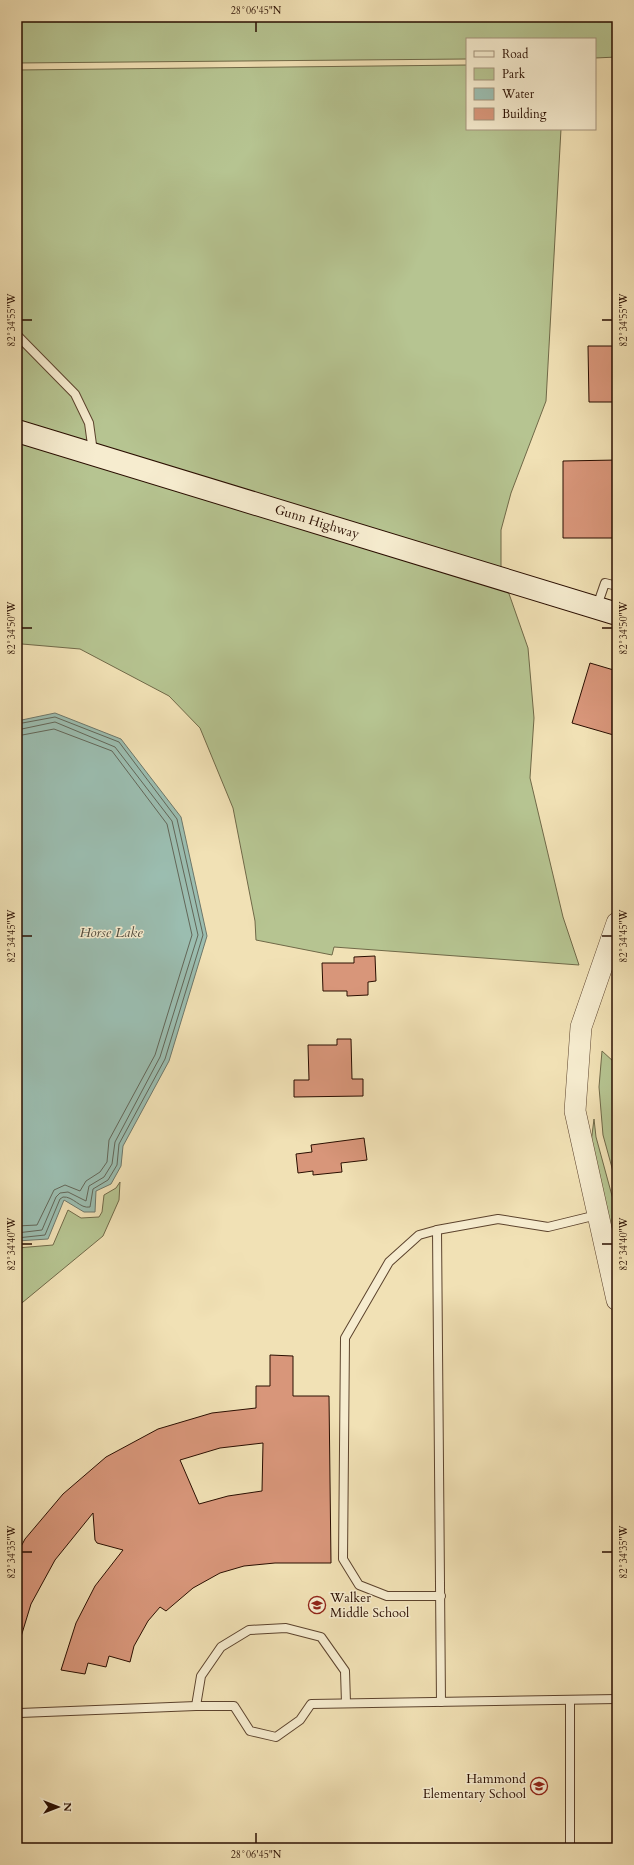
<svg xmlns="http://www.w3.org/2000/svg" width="634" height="1865" font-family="Cardo,serif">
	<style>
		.green { fill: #b6c491; stroke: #706948 }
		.water { fill: #9bbdb0; stroke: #6e776a }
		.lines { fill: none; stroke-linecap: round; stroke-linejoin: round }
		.shore { stroke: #626658; stroke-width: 1 }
		.building { fill: #d8967a; stroke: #2a0e00; fill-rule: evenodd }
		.service-casing { stroke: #5c432d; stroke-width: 10 }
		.tertiary-casing { stroke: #5c432d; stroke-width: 22 }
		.secondary-casing { stroke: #2a0e00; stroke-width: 24 }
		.service { stroke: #f6eccf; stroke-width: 8 }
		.tertiary { stroke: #f6eccf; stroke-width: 21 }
		.secondary { stroke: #f6eccf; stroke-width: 22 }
		.ticks { fill: none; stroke: #2a0e00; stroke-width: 1.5 }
		.labels { text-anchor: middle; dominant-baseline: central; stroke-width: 3; stroke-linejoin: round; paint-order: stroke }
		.street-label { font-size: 13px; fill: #2a0e00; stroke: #f6eccf }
		.poi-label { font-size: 13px; fill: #2a0e00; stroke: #f6eccf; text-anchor: start }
		.water-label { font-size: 14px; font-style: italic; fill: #524b3e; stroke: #f6eccf }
		.neatline { fill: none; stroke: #2a0e00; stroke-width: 1.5 }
		.ticks-label { font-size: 10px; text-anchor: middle; fill: #2a0e00 }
	</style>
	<rect width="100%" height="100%" fill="#f1e1b5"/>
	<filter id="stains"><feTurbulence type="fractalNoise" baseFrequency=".005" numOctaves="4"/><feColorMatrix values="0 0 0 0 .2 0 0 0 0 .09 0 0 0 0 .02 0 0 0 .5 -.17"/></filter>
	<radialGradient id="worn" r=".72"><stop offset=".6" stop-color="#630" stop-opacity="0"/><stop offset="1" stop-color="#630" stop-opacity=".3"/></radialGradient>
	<g class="green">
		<polygon points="17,17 617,17 617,57 595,58 595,39 467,39 467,59 17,63"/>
		<polygon points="467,65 467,129 561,129 546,401 511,493 501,530 501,570 17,423 17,70"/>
		<polygon points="17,440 507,588 528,648 534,718 530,778 563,917 579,965 334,947 332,955 256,940 255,921 233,808 200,728 169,696 80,649 22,644 17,645"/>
		<polygon points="602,1051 614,1062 617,1081 617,1186 603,1135 599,1087"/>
		<polygon points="594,1119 596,1137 617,1214 617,1260 591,1143"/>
		<polygon points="120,1182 119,1200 103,1236 17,1307 17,1248 53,1245 68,1210 81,1218 99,1217 102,1212 104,1195 116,1188"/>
	</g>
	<polygon class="water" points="55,713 121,739 181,817 207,936 169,1061 123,1146 121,1166 111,1184 96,1191 95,1212 84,1212 64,1200 48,1239 17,1241 17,721"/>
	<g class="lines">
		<g class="shore">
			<path d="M 17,724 L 55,717 L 119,742 L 177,819 L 203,935 L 165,1059 L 119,1144 L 117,1165 L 108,1180 L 93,1189 L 90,1207 C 80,1209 73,1196 63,1197 L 60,1199 L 45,1235 L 17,1238"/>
			<polyline points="17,730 55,722 115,747 172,821 198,935 160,1057 115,1142 112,1164 104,1177 89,1186 86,1201 68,1192 60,1193 56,1197 42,1230 17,1233"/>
			<polyline points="17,736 54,729 112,751 167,824 192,935 155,1055 109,1140 107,1162 100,1172 86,1181 80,1191 65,1185 54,1190 37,1225 17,1226"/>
		</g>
	</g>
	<g class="building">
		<polygon points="588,346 617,346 617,402 589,402"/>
		<polygon points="617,460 617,538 563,538 563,461"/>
		<polygon points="590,663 617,671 617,736 572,723"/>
		<polygon points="375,956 376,981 368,982 368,995 347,996 347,991 323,991 322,963 354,963 354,957"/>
		<polygon points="337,1039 351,1039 352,1079 363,1079 363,1096 294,1097 294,1080 309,1080 308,1045 337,1045"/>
		<polygon points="364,1138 367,1160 341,1163 342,1172 313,1175 313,1171 298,1173 296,1154 312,1152 311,1145"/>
		<path d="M 270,1355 L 293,1356 L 293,1396 L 329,1396 L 331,1563 L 275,1563 L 244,1566 L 220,1573 L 193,1588 L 166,1611 L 160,1607 L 148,1621 L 134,1646 L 130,1662 L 109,1656 L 106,1667 L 88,1663 L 85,1674 L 61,1670 L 76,1623 L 95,1586 L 123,1550 L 97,1543 L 95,1540 L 93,1513 L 55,1560 L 31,1604 L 20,1640 L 17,1640 L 17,1554 L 25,1539 L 63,1494 L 106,1457 L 158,1429 L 212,1413 L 256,1408 L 256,1386 L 270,1386 ZM 263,1443 L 262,1491 L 228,1496 L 199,1504 L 180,1460 L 220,1448 Z"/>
	</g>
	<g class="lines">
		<g class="service-casing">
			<g id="service">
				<polyline points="17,335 75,394 89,423 93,452"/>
				<polyline points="597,606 605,583 617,586"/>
				<polyline points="437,1230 498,1219 548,1227 597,1215"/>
				<polyline points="441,1596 387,1596 359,1585 343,1559 345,1338 389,1262 419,1235 437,1230 441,1702"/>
				<polyline points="570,1700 570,1848"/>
				<polyline points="196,1706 201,1676 221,1647 249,1630 286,1628 321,1637 345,1671 346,1703"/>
				<polyline points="20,1713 196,1706 234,1706 250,1731 276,1737 300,1720 311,1704 617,1699"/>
			</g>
		</g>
		<g class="tertiary-casing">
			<polyline id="tertiary" points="617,923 581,1027 575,1111 617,1300"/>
		</g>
		<g class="secondary-casing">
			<polyline id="secondary" points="17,431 617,614"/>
		</g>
		<use href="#service" class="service"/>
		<use href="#tertiary" class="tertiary"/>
		<use href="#secondary" class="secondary"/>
	</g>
	<path class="ticks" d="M 256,22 L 256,32M 22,320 L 32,320M 602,320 L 612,320M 22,628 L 32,628M 602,628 L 612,628M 22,936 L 32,936M 602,936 L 612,936M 22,1244 L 32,1244M 602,1244 L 612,1244M 22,1552 L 32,1552M 602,1552 L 612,1552M 256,1833 L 256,1843"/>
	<defs>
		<g id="school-ring" transform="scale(0.9)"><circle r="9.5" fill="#f6eccf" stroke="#8f2418" stroke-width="1.5"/><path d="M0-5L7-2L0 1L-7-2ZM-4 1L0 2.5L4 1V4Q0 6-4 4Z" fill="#8f2418"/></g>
	</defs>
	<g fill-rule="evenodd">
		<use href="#school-ring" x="317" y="1605"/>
		<use href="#school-ring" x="539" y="1786"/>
	</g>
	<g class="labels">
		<g class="street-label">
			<text transform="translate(317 522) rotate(17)">Gunn Highway</text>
		</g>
		<g class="poi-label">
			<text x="330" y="1598">Walker<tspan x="330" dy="15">Middle School</tspan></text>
			<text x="526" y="1779" text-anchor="end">Hammond<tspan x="526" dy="15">Elementary School</tspan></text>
		</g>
		<g class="water-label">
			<text x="111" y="932">Horse Lake</text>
		</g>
	</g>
	<rect width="634" height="1865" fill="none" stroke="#f1e1b5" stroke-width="44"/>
	<rect x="466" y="38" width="130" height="92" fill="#f6eccf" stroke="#a4937c"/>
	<rect x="474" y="51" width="20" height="6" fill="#f6eccf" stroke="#a4937c"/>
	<text x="502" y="58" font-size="12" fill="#2a0e00">Road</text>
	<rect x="474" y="68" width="20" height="12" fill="#b6c491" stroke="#a4937c"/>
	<text x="502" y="78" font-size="12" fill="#2a0e00">Park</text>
	<rect x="474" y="88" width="20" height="12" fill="#9bbdb0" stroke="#a4937c"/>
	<text x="502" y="98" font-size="12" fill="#2a0e00">Water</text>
	<rect x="474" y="108" width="20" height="12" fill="#d8967a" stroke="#a4937c"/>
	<text x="502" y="118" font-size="12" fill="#2a0e00">Building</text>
	<g transform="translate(58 1807) rotate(90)" stroke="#f6eccf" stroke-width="3" paint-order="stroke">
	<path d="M0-3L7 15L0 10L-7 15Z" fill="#2a0e00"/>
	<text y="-6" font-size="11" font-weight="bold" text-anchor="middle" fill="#2a0e00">N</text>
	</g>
	<rect x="22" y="22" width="590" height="1821" class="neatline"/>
	<g class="ticks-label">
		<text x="256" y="14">28°06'45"N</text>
		<text transform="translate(623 320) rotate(-90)" y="4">82°34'55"W</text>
		<text transform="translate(11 320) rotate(-90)" y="4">82°34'55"W</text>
		<text transform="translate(623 628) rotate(-90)" y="4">82°34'50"W</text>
		<text transform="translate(11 628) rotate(-90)" y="4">82°34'50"W</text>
		<text transform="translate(623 936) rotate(-90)" y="4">82°34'45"W</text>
		<text transform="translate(11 936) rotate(-90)" y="4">82°34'45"W</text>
		<text transform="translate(11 1244) rotate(-90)" y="4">82°34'40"W</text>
		<text transform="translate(623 1244) rotate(-90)" y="4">82°34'40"W</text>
		<text transform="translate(11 1552) rotate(-90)" y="4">82°34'35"W</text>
		<text transform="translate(623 1552) rotate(-90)" y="4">82°34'35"W</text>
		<text x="256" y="1858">28°06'45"N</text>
	</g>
	<rect width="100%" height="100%" filter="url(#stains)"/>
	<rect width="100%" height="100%" fill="url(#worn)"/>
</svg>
